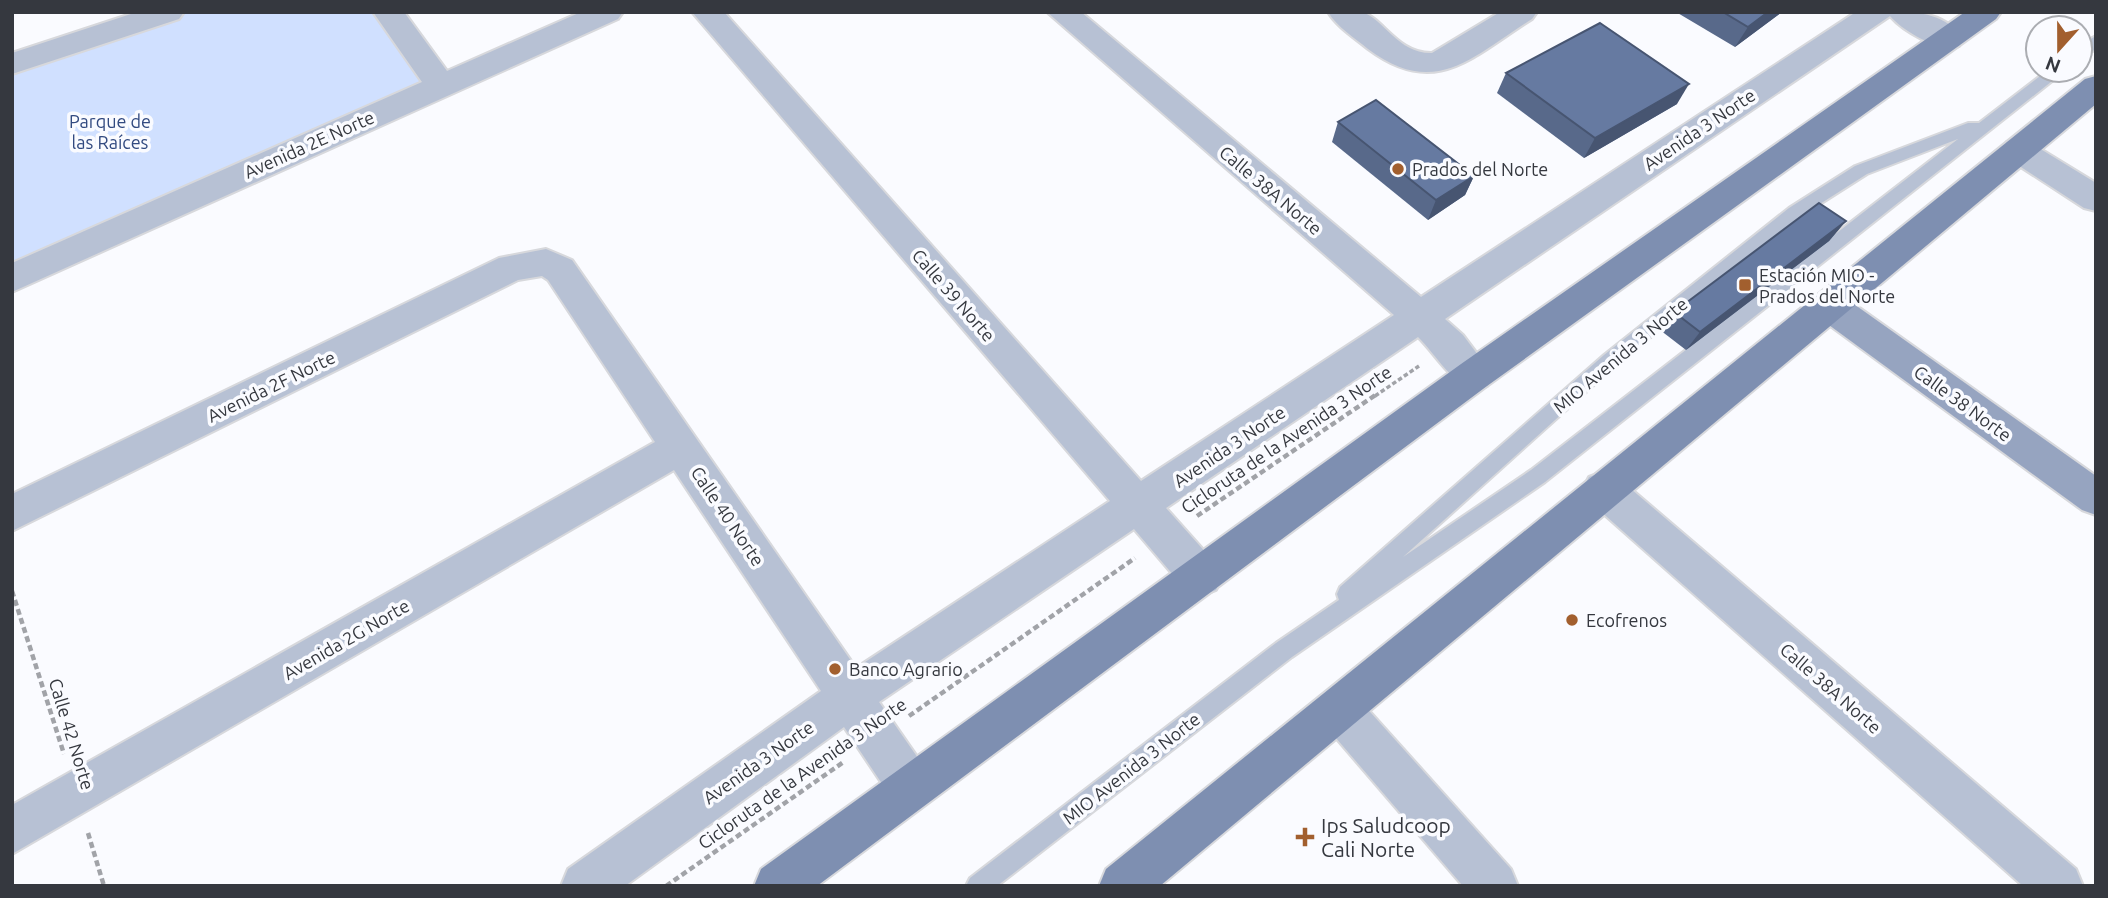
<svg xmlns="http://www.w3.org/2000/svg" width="2108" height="898" font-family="Ubuntu,sans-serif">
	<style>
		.green { fill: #d0e0ff }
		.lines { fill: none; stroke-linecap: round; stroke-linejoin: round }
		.lane-casing { stroke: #d7d8dc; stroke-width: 4 }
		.street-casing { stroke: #d7d8dc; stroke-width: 4 }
		.secondary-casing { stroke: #d7d8dc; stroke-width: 4 }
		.primary-casing { stroke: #d7d8dc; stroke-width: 4 }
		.path-far1 { stroke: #a1a3a8; stroke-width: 3.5; stroke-dasharray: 4.5 2.5; stroke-linecap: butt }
		.path { stroke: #a1a3a8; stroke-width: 4.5; stroke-dasharray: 6 3.5; stroke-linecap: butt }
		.lane { fill: #b7c1d4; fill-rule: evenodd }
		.street { fill: #b7c1d4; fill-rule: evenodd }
		.secondary { fill: #96a4c0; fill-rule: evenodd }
		.primary { fill: #7e8fb1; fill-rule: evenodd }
		.wall { fill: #58698a }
		.shaded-wall { fill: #475571 }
		.building { fill: #667aa1; stroke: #475571; stroke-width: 2 }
		.poi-dot { fill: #a25f2e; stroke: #fafbff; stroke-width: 2.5 }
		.labels { text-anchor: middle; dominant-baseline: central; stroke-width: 7; stroke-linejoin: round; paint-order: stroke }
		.park-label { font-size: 18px; fill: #324a80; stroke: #fafbff }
		.street-label { font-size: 18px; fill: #35383f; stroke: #fafbff }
		.poi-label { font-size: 18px; fill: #35383f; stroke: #fafbff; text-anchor: start }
		.near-poi-label { font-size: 21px; fill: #35383f; stroke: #fafbff; text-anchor: start }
	</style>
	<rect width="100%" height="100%" fill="#fafbff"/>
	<polygon class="green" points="169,12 388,12 440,85 12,278 12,64"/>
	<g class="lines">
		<g class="lane-casing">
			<g id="lane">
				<polygon points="2096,36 2096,49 2080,58 2080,45"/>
				<path d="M 2048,70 L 2066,70 L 1545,482 L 1292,657 L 997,886 L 966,886 L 970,878 L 1276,643 L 1339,600 L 1337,594 L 1340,587 L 1604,355 L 1789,208 L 1855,166 L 1968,123 L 1979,123 ZM 1958,139 L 1531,470 L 1403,557 L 1616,365 L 1801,216 L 1867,174 Z"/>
			</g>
		</g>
		<g class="street-casing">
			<g id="street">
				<polygon points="137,12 184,12 179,19 12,74 12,53"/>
				<polygon points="373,12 404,12 447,71 581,12 623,12 618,19 12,292 12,263 422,82"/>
				<path d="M 692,12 L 724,12 L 1141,481 L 1394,315 L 1047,12 L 1081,12 L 1421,297 L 1856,12 C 1891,12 1941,4 1963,39 L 1959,46 C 1938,52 1903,31 1890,16 L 1445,319 L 1463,335 L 1493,375 L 1487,386 C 1457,396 1439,357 1418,337 L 1166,508 L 1216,564 L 1222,577 L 1216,590 L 1201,596 L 1186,590 L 1134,529 L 879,702 L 927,771 L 934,787 L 927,803 L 911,810 L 895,803 L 844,727 L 625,886 L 561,886 L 568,869 L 821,691 L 674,470 L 12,854 L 12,805 L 655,442 L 548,280 L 542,276 L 518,280 L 12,531 L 12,494 L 499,258 L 546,249 L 572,260 L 856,668 L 1110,501 Z"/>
				<path d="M 1328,12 C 1338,12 1352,9 1362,12 C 1384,19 1398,54 1432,53 L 1500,12 L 1537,12 L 1532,19 C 1473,56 1436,100 1368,49 C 1355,38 1337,27 1328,12 Z"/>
				<polygon points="2018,138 2029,142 2096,183 2096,211 2084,208 2007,158 2002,150 2007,142"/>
				<polygon points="1603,472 1617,477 2076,869 2083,886 2023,886 1589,501 1583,489 1589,477"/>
				<polygon points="1339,688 1354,694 1511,869 1518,886 1463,886 1324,724 1317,709 1324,694"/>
			</g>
		</g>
		<g class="secondary-casing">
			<polygon id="secondary" points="1831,293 1844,297 2096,476 2096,515 2082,510 1818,317 1813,307 1818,297"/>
		</g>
		<g class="primary-casing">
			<g id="primary">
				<polygon points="1965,12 2001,12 1996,19 1487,386 817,886 754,886 761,869 1461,364"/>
				<polygon points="2096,76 2096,104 1160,886 1099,886 1106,869 2085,79"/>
			</g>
		</g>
		<polyline class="path-far1" points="1375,396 1419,366"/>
		<g class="path">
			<polyline points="1197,516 1377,394"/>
			<polyline points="12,591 64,754"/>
			<polyline points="909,716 1135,558"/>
			<polyline points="88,833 104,886"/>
			<polyline points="666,886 845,761"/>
		</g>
		<use href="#lane" class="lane"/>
		<use href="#street" class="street"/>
		<use href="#secondary" class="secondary"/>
		<use href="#primary" class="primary"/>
	</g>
	<g class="wall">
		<polygon points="1676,12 1782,12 1735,47"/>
		<polygon points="1506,73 1677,104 1584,158 1497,93"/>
		<polygon points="1338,122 1474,176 1465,195 1428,220 1332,142"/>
		<polygon points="1846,221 1829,241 1686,350 1660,330 1674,312"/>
	</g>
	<g class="shaded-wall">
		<polygon points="1768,12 1782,12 1735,47 1748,27"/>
		<polygon points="1689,84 1677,104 1584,158 1595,138"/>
		<polygon points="1474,176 1465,195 1428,220 1436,200"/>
		<polygon points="1846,221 1829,241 1686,350 1700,332"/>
	</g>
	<g class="building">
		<polygon points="1723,12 1768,12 1748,27"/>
		<polygon points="1600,23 1689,84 1595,138 1506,73"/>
		<polygon points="1376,100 1474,176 1436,200 1338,122"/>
		<polygon points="1819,203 1846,221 1700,332 1674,312"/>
	</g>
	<g class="poi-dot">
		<circle cx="1398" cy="169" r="7"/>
		<rect x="1738" y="278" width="14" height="14" rx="3.5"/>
		<circle cx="1572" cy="620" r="7"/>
		<circle cx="835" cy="669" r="7"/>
		<path d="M1301.5 826.5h7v7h7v7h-7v7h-7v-7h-7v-7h7z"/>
	</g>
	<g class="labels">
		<g class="park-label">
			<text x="110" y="121">Parque de<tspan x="110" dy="21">las Raíces</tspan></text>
		</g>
		<g class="street-label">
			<text transform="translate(1699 129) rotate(-34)">Avenida 3 Norte</text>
			<text transform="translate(309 144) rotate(-24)">Avenida 2E Norte</text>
			<text transform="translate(1271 190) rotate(40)">Calle 38A Norte</text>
			<text transform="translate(954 295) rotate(49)">Calle 39 Norte</text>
			<text transform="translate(1620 355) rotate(-40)">MIO Avenida 3 Norte</text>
			<text transform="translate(271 386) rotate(-26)">Avenida 2F Norte</text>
			<text transform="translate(1963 403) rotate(36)">Calle 38 Norte</text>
			<text transform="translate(1286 439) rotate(-34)">Cicloruta de la Avenida 3 Norte</text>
			<text transform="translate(1229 446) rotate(-34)">Avenida 3 Norte</text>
			<text transform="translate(728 516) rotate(56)">Calle 40 Norte</text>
			<text transform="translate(346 639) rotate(-30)">Avenida 2G Norte</text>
			<text transform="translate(1831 688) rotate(41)">Calle 38A Norte</text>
			<text transform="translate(72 734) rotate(73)">Calle 42 Norte</text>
			<text transform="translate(758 762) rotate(-35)">Avenida 3 Norte</text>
			<text transform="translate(1131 768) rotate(-38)">MIO Avenida 3 Norte</text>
			<text transform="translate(802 773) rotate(-35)">Cicloruta de la Avenida 3 Norte</text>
		</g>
		<g class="poi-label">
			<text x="1412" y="169">Prados del Norte</text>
			<text x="1759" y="275">Estación MIO -<tspan x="1759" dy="21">Prados del Norte</tspan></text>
			<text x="1586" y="620">Ecofrenos</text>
			<text x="849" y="669">Banco Agrario</text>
		</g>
		<g class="near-poi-label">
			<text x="1321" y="825">Ips Saludcoop<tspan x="1321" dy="24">Cali Norte</tspan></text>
		</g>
	</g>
	<rect width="2108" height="898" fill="none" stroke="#35383f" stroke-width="28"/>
	<g transform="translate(2059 49) rotate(201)"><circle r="33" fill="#fafbff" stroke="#abadb2" stroke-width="2"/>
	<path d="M0-5L12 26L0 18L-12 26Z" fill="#a25f2e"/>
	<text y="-10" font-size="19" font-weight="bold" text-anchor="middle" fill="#35383f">N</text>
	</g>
</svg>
